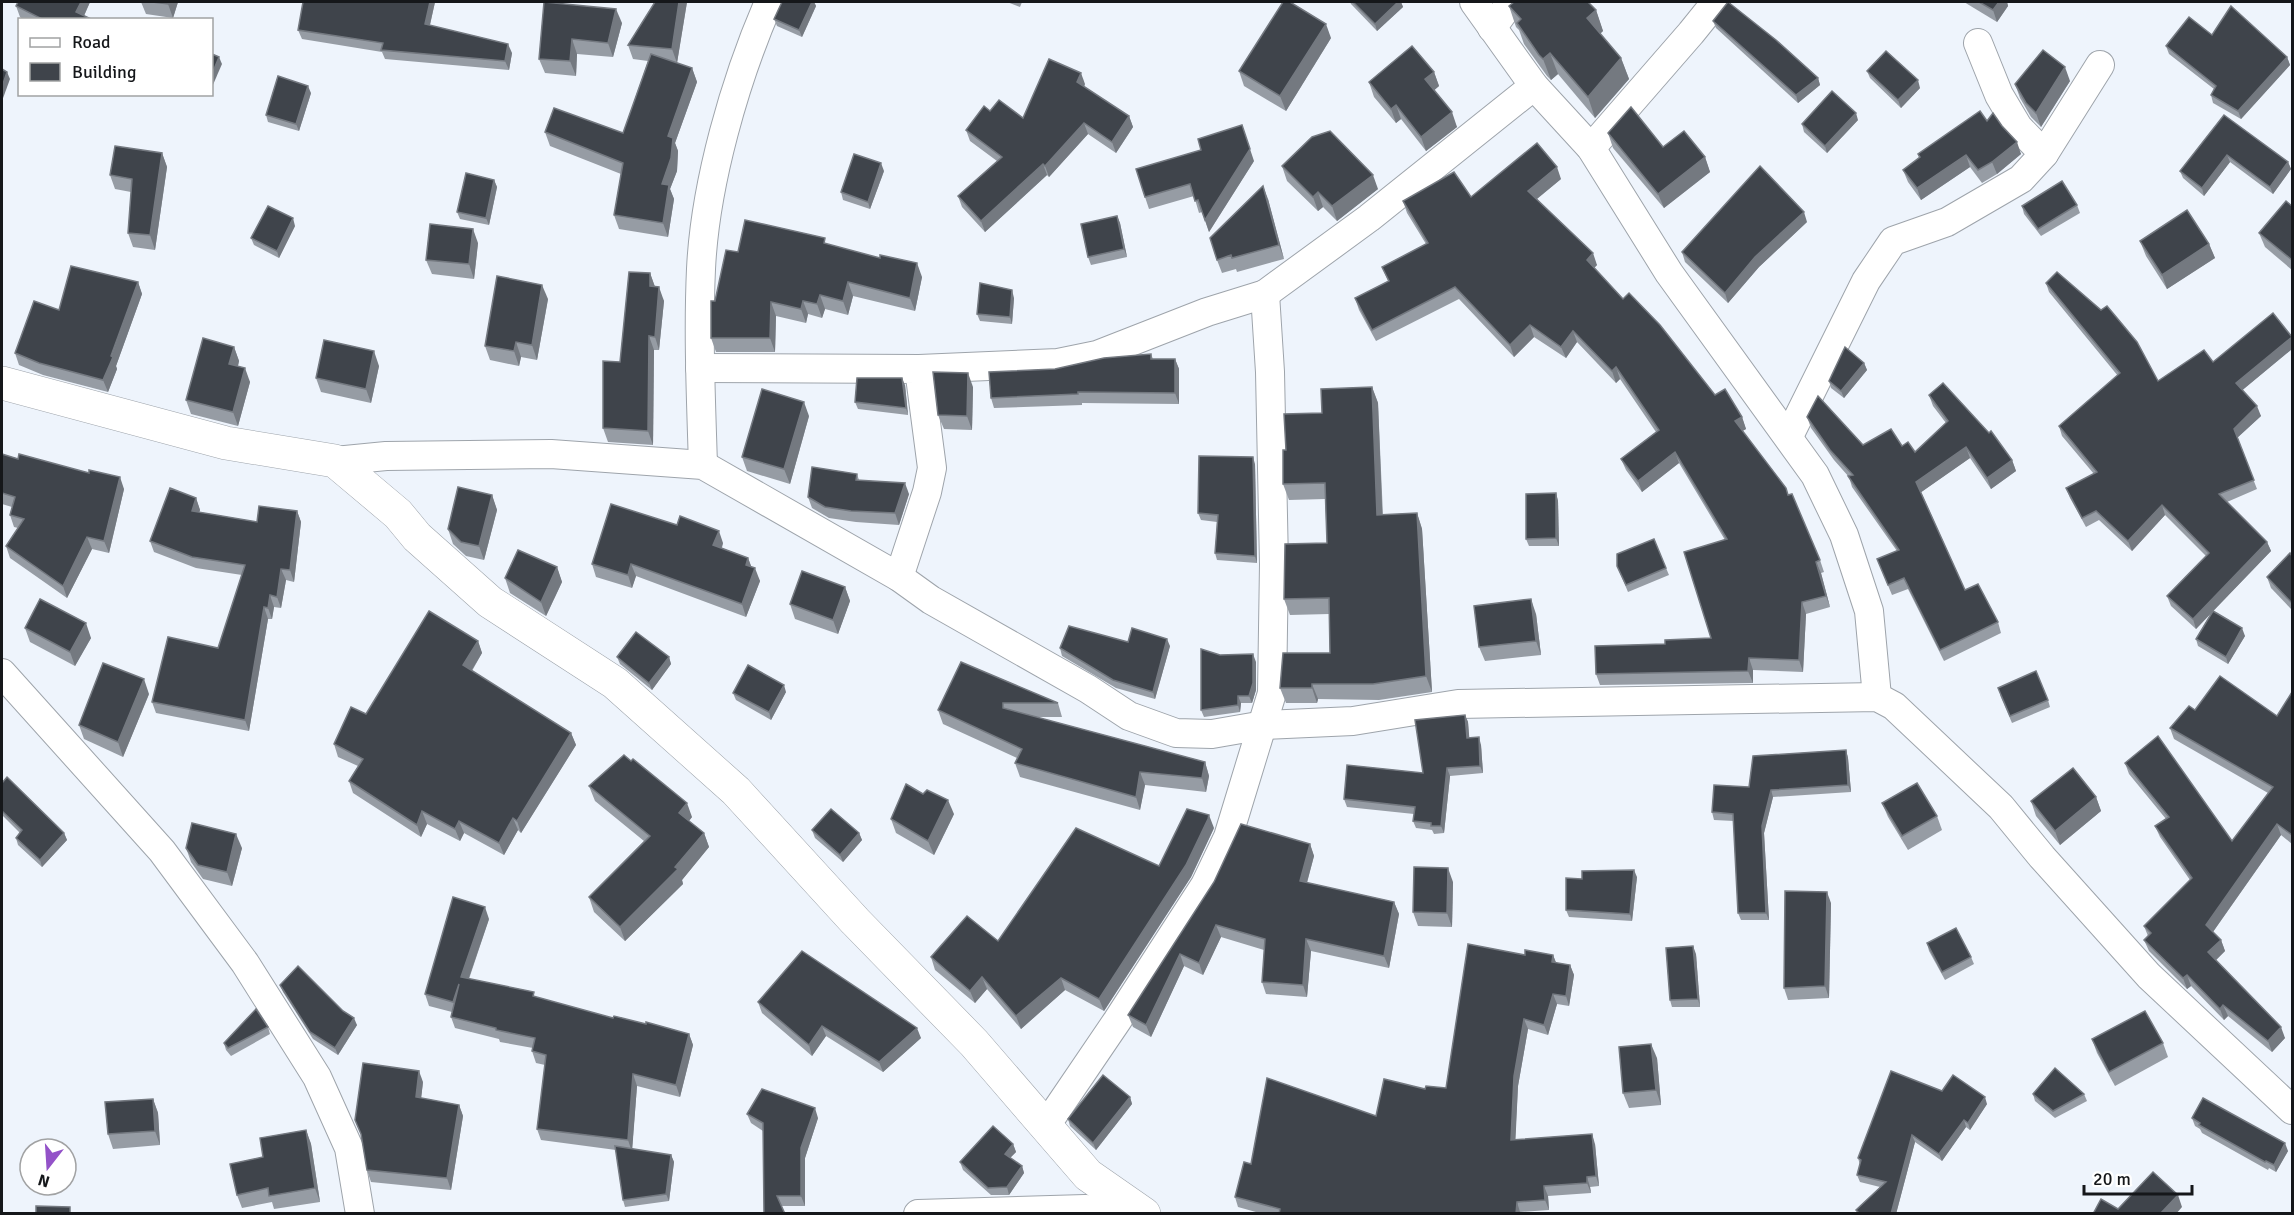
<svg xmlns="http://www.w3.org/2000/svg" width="2294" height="1215" font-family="Signika,sans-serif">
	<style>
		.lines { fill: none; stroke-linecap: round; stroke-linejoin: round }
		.street-casing { stroke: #9ea4ab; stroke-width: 30 }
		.secondary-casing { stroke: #9ea4ab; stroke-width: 34 }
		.street { stroke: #fff; stroke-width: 28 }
		.secondary { stroke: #fff; stroke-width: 33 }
		.wall { fill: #969ca4 }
		.shaded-wall { fill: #747980 }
		.building { fill: #3f444b; stroke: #747980; stroke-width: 1.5 }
	</style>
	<rect width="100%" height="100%" fill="#eef4fc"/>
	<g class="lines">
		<g class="street-casing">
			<g id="street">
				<polyline points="1474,2 1534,86 1591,148 1669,273 1815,475 1844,535 1869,611 1877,697"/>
				<polyline points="1492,28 1511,2"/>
				<polyline points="1978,43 1999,95 2018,127 2044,154"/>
				<polyline points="1591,148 1691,33 1716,2"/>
				<polyline points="700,368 919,369 932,468 927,492 899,577"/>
				<polyline points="919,369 1058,363 1097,355 1207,312 1265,294 1369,218 1534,86"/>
				<polyline points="1789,436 1866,281 1893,241 1947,222 2021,179 2044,154 2100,65"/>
				<polyline points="335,461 386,456 551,454 703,465 899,577 931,600 1088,689 1129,716 1176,733 1212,734 1264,725 1353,721 1458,704 1877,697 1894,706 2001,807 2042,857 2149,976 2292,1110"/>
				<path d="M 703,465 C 701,400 698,334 701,269 C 705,184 735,80 769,2"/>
				<polyline points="2,673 162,851 245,963 317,1077 349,1148 360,1214"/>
				<polyline points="1045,1127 1117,1021 1205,885 1228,837 1272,693 1274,564 1270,372 1265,294"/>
				<polyline points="918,1214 1085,1209 1137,1214"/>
			</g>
		</g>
		<g class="secondary-casing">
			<polyline id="secondary" points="2,383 226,443 335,461 398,514 417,537 490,602 615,683 736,791 855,921 974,1043 1088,1175 1144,1214"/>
		</g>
		<use href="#street" class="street"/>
		<use href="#secondary" class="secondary"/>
	</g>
	<g class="wall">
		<polygon points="18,2 90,2 84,16 93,20 24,20 20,17 16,6"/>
		<polygon points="141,2 178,2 173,18 146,14"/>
		<polygon points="435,2 430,25 512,53 509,70 385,59 382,52 302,39 298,30"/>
		<polygon points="544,2 622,23 613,57 577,54 576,76 545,73 539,59"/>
		<polygon points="655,2 687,2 677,63 692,68 697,82 675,143 678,151 677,171 670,189 674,199 668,237 619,229 614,215 621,174 550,146 545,132 623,133 648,61 633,59 628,45"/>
		<polygon points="812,2 814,2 816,6 802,37 777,26 774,19"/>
		<polygon points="1007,2 1022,2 1020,7"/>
		<polygon points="1350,2 1401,2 1403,7 1377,31 1351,4"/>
		<polygon points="1964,2 2007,2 2008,6 1997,22"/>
		<polygon points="1509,6 1596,10 1603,31 1600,34 1621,58 1629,79 1595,118 1558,74 1551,80 1547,76 1524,44 1519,30 1516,27"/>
		<polygon points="1713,21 1818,78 1820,85 1798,103 1716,28"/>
		<polygon points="2212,35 2287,57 2290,65 2241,119 2213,103 2211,95 2214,89 2169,54 2166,46"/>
		<polygon points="1331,38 1286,111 1244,86 1239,71"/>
		<polygon points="1867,71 1920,88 1901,108 1870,78"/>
		<polygon points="1434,72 1439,86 1434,90 1457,127 1426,151 1401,119 1396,123 1374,97 1369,82"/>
		<polygon points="2070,81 2041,127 2031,117 2020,98 2015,84"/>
		<polygon points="1085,84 1084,87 1129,116 1133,127 1116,153 1088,134 1049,177 1047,175 985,232 962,207 958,196 997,161 970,141 966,130 990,111 1023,118"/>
		<polygon points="311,93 299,131 268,122 266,115"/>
		<polygon points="2224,115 2288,162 2291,169 2273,194 2230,162 2204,196 2183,178 2180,171"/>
		<polygon points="1858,120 1827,153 1804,132 1802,124"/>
		<polygon points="1987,121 2002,126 2021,154 1997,174 1982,183 1970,167 1921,200 1908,182 1903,170 1919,158 1918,154"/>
		<polygon points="1608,133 1705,157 1710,172 1664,208 1613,148"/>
		<polygon points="162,153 167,167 155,250 133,247 128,233 131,192 115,189 110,175"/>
		<polygon points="1254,161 1209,232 1202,212 1199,213 1194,196 1149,209 1145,197"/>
		<polygon points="1282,166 1378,189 1337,221 1323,207 1318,211 1287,181"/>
		<polygon points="884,171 870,209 843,200 841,192"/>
		<polygon points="1561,179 1537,199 1597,265 1594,268 1715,395 1742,417 1746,429 1742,431 1788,495 1820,560 1824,572 1821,573 1830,607 1806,614 1803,672 1753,670 1753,683 1600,685 1596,674 1665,644 1711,638 1725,540 1679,463 1642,492 1626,470 1621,459 1656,432 1620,379 1616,383 1577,342 1566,358 1534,337 1514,357 1459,299 1376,341 1359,310 1355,298 1388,281 1382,267 1426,244 1407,213 1403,201 1471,197"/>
		<polygon points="494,180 497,187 489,225 460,219 457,212"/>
		<polygon points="1268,199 1284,259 1237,272 1236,269 1222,273 1217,260"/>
		<polygon points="2077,205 2080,213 2041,236 2024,214 2022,206"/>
		<polygon points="2292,206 2292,270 2265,247 2259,233"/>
		<polygon points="1117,216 1120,223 1127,257 1091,265 1088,257"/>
		<polygon points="1807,222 1759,267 1728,303 1685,262 1682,252"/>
		<polygon points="295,226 279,258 254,245 251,238"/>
		<polygon points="2140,241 2209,244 2215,258 2167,289 2146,256"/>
		<polygon points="478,243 474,279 432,274 426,260"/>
		<polygon points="828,244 922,277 915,311 853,296 848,315 825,309 822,318 808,314 806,323 776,316 775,352 716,352 711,338 715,301 738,252"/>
		<polygon points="650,273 655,287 664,301 659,350 654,350 653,445 608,442 603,428 620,362"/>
		<polygon points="138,282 142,294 116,366 117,369 108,392 43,375 19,365 15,353 59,310"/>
		<polygon points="2046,283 2158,381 2213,362 2292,349 2242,390 2261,416 2237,438 2257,489 2227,502 2267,542 2271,551 2213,611 2245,636 2228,664 2198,646 2196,639 2211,613 2196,629 2171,606 2167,596 2206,556 2165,515 2132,551 2099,520 2086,527 2070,498 2066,488 2094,474 2062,436 2059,426 2118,376 2049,292"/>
		<polygon points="1014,298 1012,324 980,321 977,314"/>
		<polygon points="548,299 537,360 521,357 519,366 490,360 485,346"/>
		<polygon points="234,347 239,361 238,366 250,382 238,426 191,414 186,400"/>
		<polygon points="1151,354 1153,359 1175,359 1179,369 1179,404 1082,403 1082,405 994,408 991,398 1055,369"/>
		<polygon points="1864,363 1867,370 1844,398 1831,388 1829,381"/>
		<polygon points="379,366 371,403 321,392 316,378"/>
		<polygon points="905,385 908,415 858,409 855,402"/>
		<polygon points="973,387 972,430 944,429 938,415"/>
		<polygon points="1372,387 1378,403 1383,515 1417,513 1422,529 1432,692 1379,700 1318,699 1317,703 1286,703 1280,688 1330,653 1329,614 1290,615 1284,599 1327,543 1325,499 1289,500 1283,484 1286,450 1322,413"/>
		<polygon points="1929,395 2012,460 2016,471 1991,489 1970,458 1921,492 1965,590 1998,622 2001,633 1944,661 1908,589 1892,595 1877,559 1897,551 1852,487 1849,477 1834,460 1811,428 1807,417 1863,445 1902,446 1915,452 1946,423 1933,406"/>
		<polygon points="809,416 790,484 747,471 742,457"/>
		<polygon points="2,454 124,489 109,553 92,549 67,598 10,558 6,546 18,528 14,527 10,515 12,507 2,504"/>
		<polygon points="1255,464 1257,563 1217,560 1215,553 1217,522 1201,520 1198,513"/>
		<polygon points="857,474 859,480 909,494 899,525 856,522 829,518 812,508 808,497"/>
		<polygon points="1556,493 1558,501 1559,546 1529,546 1526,539"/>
		<polygon points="492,495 497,510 484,560 466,556 453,544 448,529"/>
		<polygon points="196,498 200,510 199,512 257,522 297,511 301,522 294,582 286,580 281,608 274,607 272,619 268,619 249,731 156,713 152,702 218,648 242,575 196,568 154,552 150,541"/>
		<polygon points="723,543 722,548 748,558 751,566 760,581 746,617 636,576 632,588 596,577 592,564"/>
		<polygon points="2292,556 2292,610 2271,588 2267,577"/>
		<polygon points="1617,566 1666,568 1669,575 1628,592"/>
		<polygon points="557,567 562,582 546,616 510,593 505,578"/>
		<polygon points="845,587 850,601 838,634 795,619 790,604"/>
		<polygon points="1536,614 1541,655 1485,661 1479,647"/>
		<polygon points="25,628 91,638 75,666 30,642"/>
		<polygon points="478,641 482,653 472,671 571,733 576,745 521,833 518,830 504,855 464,833 460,841 427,824 421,837 353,793 349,781 358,766 338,757 334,744 366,714"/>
		<polygon points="1128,642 1170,646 1155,699 1116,688 1062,656 1060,648"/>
		<polygon points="1220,655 1256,662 1256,690 1252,703 1241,703 1240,712 1204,717 1201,710"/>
		<polygon points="617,657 669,657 671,664 652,690 620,664"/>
		<polygon points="961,662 1058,703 1062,717 1036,717 1205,762 1209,776 1206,792 1145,785 1140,810 1020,777 1015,763 1017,758 943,724 938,710"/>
		<polygon points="786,692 771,720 736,700 733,693"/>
		<polygon points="2292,692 2292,844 2281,835 2213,932 2221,940 2225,951 2216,960 2285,1038 2272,1052 2228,1016 2224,1020 2191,986 2187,989 2149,951 2144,940 2148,936 2144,926 2190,880 2160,837 2155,826 2166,819 2129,774 2125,763 2232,841 2268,793 2174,739 2170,728 2195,710 2277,716"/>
		<polygon points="149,694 123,757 84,739 79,725"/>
		<polygon points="2000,695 2048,700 2050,707 2012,723"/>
		<polygon points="1465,715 1468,722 1469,738 1481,745 1483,773 1450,776 1444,833 1434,834 1432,830 1416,828 1413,821 1414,814 1347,807 1344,799 1423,773"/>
		<polygon points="1846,750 1848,758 1851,792 1773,797 1764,833 1769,920 1741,920 1738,913 1734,821 1714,820 1712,812 1749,787"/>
		<polygon points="2,783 64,833 67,840 42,867 18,845 16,838 20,833 2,815"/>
		<polygon points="589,786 692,817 689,821 704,833 709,847 682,880 683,884 625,941 594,912 589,897 644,841 595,801"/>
		<polygon points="2096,797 2101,811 2060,845 2036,816 2031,801"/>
		<polygon points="1882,803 1937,816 1942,830 1908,850 1888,817"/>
		<polygon points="954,814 934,855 896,833 891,819"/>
		<polygon points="1214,828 1191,877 1104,1011 1065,990 1021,1029 987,989 975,1003 935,970 931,957 998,941 1159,866"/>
		<polygon points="812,830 859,833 862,840 843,862 815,838"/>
		<polygon points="1310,844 1314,856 1307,883 1394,902 1399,914 1389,968 1311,951 1307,997 1266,994 1262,982 1264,950 1221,937 1203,975 1184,966 1151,1037 1133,1027 1128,1015 1214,882"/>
		<polygon points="186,848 242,848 232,886 203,879 191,862"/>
		<polygon points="1637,877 1632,921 1569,917 1566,910 1582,879"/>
		<polygon points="1453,882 1452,927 1418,926 1413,912"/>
		<polygon points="1831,903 1829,998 1788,1000 1784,988"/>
		<polygon points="489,919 469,979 613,1018 689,1034 693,1045 680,1097 637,1086 632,1149 671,1155 674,1162 669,1201 625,1207 623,1200 616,1150 541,1140 537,1129 545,1065 536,1063 532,1051 533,1048 500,1042 499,1039 455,1028 451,1017 452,1012 429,1006 425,994"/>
		<polygon points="1927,943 1971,957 1974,964 1945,980 1929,951"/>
		<polygon points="1696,954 1700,1007 1672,1007 1670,1000"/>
		<polygon points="1525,955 1553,955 1556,963 1570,965 1574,975 1569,1006 1557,1004 1548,1035 1528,1029 1518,1086 1515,1140 1595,1144 1599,1186 1590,1187 1591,1193 1548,1196 1549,1210 1520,1212 1520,1214 1263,1214 1238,1207 1235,1197 1251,1164 1376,1116 1425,1089 1446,1088"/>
		<polygon points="280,985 357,1025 338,1055 313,1039 283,992"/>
		<polygon points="758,1002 921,1038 883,1072 826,1036 812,1056 762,1013"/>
		<polygon points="268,1027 270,1034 231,1056 226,1050 224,1043"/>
		<polygon points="2092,1039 2163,1043 2168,1057 2115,1086 2097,1053"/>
		<polygon points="1657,1058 1661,1105 1629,1108 1623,1093"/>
		<polygon points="423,1082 421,1098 459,1105 463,1116 451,1190 371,1182 367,1170"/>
		<polygon points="1942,1091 1987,1104 1970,1130 1966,1127 1942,1161 1915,1142 1896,1214 1858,1214 1856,1210 1880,1187 1860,1182 1857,1175 1860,1165 1858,1158"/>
		<polygon points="2033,1094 2084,1094 2087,1101 2055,1118 2035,1101"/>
		<polygon points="1130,1097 1132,1104 1096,1150 1070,1126 1068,1119"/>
		<polygon points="153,1099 158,1113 160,1145 113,1149 108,1134"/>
		<polygon points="747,1114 818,1118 805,1158 805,1206 782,1206 764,1214 763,1131 751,1123"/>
		<polygon points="2192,1118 2288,1151 2276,1172 2269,1168 2268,1170 2202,1133 2200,1129 2195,1126"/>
		<polygon points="306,1130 311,1144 320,1202 274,1209 272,1202 242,1208 237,1195 263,1157"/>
		<polygon points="1013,1144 1016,1152 1010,1158 1022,1166 1024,1173 1009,1195 991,1195 963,1170 960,1162"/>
	</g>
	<g class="shaded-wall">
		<polygon points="81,2 90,2 82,20 76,12"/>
		<polygon points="168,2 178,2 173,18 168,4"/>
		<polygon points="430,2 435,2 428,33 425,24"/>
		<polygon points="679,2 687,2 677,63 672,49"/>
		<polygon points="812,2 814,2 816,6 802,37 799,30"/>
		<polygon points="1398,2 1401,2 1403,7 1377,31 1375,24"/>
		<polygon points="1999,2 2007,2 2008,6 1997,22 1993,10"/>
		<polygon points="616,9 622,23 613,57 608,43"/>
		<polygon points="1596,10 1603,31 1594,39 1587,18"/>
		<polygon points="1326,24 1331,38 1286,111 1280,96"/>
		<polygon points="572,39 577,54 576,76 570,61"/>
		<polygon points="508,44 512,53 509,70 505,61"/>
		<polygon points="1550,53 1558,74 1551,80 1543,59"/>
		<polygon points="219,57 222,64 212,87 212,74"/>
		<polygon points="2287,57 2290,65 2241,119 2238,111"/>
		<polygon points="1621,58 1629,79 1595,118 1588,97"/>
		<polygon points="2065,67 2070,81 2041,127 2036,113"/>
		<polygon points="692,68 697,82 675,143 678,151 677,171 670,189 674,199 668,237 663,223 662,184 668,136"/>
		<polygon points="7,72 10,79 2,101 2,87"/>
		<polygon points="1434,72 1439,86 1430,94 1425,79"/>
		<polygon points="1081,73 1085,84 1081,93 1077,82"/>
		<polygon points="1818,78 1820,85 1798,103 1796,95"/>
		<polygon points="1918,80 1920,88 1901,108 1898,100"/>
		<polygon points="308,86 311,93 299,131 296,124"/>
		<polygon points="1396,105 1401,119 1396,123 1391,109"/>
		<polygon points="1452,112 1457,127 1426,151 1421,137"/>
		<polygon points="1856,113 1858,120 1827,153 1825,146"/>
		<polygon points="1129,116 1133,127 1116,153 1112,142"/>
		<polygon points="1084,123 1088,134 1049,177 1045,166"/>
		<polygon points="1242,125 1254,161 1209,232 1205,220"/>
		<polygon points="2017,142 2021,154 1997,174 1992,162"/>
		<polygon points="162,153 167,167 155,250 150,235"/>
		<polygon points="1966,155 1970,167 1921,200 1917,188"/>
		<polygon points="2227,155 2230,162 2204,196 2202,188"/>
		<polygon points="1705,157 1710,172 1664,208 1658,194"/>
		<polygon points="2288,162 2291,169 2273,194 2270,187"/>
		<polygon points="881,163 884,171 870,209 868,202"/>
		<polygon points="1043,164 1047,175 985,232 981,221"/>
		<polygon points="1557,167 1561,179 1533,202 1528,191"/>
		<polygon points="1373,175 1378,189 1337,221 1332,206"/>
		<polygon points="494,180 497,187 489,225 486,218"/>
		<polygon points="1263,186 1268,199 1284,259 1279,245"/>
		<polygon points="1318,192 1323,207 1318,211 1313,197"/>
		<polygon points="1804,212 1807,222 1759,267 1728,303 1725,293 1755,257"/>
		<polygon points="1117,216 1120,223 1127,257 1124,249"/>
		<polygon points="293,218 295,226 279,258 277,251"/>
		<polygon points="473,229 478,243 474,279 469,264"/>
		<polygon points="2209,244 2215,258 2167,289 2162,275"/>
		<polygon points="1593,253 1597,265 1591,271 1587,260"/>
		<polygon points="917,263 922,277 915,311 910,298"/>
		<polygon points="650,273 655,287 650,286"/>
		<polygon points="138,282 142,294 116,366 117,369 108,392 103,380"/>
		<polygon points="848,282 853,296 848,315 843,301"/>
		<polygon points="542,285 548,299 537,360 532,345"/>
		<polygon points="659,287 664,301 659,350 655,337"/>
		<polygon points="1012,290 1014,298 1012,324 1010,317"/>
		<polygon points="820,295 825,309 822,318 817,304"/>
		<polygon points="803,301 808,314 806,323 801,309"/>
		<polygon points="771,302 776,316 775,352 770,338"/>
		<polygon points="1530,325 1534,337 1514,357 1510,345"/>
		<polygon points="1573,331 1577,342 1566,358 1561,347"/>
		<polygon points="649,336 654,350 653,445 648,431"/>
		<polygon points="2292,337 2292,349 2239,393 2236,383"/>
		<polygon points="516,342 521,357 519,366 514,351"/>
		<polygon points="234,347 239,361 235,378 229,364"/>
		<polygon points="374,351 379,366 371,403 366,389"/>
		<polygon points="1175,359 1179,369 1179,404 1175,393"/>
		<polygon points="1864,363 1867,370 1844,398 1841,391"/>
		<polygon points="1616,367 1620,379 1616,383 1612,371"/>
		<polygon points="245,368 250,382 238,426 233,412"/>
		<polygon points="968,373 973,387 972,430 967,416"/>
		<polygon points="902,378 905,385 908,415 906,408"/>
		<polygon points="1372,387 1378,403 1383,531 1377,515"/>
		<polygon points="804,402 809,416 790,484 784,469"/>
		<polygon points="2257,406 2261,416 2237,438 2234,429"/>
		<polygon points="1742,417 1746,429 1739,433 1735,421"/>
		<polygon points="1966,447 1970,458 1920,493 1916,482"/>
		<polygon points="1675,452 1679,463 1642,492 1638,481"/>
		<polygon points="1253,457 1255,464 1257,563 1255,556"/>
		<polygon points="2012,460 2016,471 1991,489 1987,478"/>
		<polygon points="120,477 124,489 109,553 104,541"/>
		<polygon points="905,483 909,494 899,525 895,513"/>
		<polygon points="1556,493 1558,501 1559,546 1556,538"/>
		<polygon points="492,495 497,510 484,560 479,546"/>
		<polygon points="196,498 200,510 196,522 192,511"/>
		<polygon points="2162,505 2165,515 2132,551 2128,541"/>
		<polygon points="297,511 301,522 294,582 290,570"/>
		<polygon points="1417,513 1422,529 1432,692 1426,676"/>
		<polygon points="719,531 723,543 718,558 713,545"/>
		<polygon points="87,537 92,549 67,598 63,586"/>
		<polygon points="2267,542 2271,551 2196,629 2193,619"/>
		<polygon points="748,558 753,571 746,565"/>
		<polygon points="1816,562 1821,573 1830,607 1826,596"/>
		<polygon points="631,564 636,576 632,588 628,575"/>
		<polygon points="557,567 562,582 546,616 541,602"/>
		<polygon points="755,568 760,581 746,617 742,604"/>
		<polygon points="281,569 286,580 281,608 277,597"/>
		<polygon points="845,587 850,601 838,634 833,620"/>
		<polygon points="270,595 274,607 272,619 268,608"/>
		<polygon points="1531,599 1536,614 1541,655 1536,641"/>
		<polygon points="1802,602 1806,614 1803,672 1799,660"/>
		<polygon points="264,607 268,619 249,731 245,720"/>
		<polygon points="86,623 91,638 75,666 70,652"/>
		<polygon points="2242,628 2245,636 2228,664 2226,657"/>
		<polygon points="1167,639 1170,646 1155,699 1153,692"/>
		<polygon points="478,641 482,653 467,678 463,665"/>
		<polygon points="1253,654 1256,662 1256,690 1252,703 1249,696"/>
		<polygon points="669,657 671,664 652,690 649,683"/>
		<polygon points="1749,658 1753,670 1753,683 1748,671"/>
		<polygon points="144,679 149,694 123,757 118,742"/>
		<polygon points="1312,684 1318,699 1317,703 1312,688"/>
		<polygon points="784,685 786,692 771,720 769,712"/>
		<polygon points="1238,696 1241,703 1240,712 1238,705"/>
		<polygon points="1465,715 1468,722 1470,746 1467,738"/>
		<polygon points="571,733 576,745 521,833 517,821"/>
		<polygon points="1479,737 1481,745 1483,773 1480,766"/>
		<polygon points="1846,750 1848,758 1851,792 1848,785"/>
		<polygon points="1205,762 1209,776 1206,792 1202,778"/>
		<polygon points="1447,768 1450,776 1444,833 1441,826"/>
		<polygon points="1140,772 1145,785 1140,810 1136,797"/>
		<polygon points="1771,790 1773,797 1764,833 1769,920 1766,913 1762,826"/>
		<polygon points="2096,797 2101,811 2060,845 2055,831"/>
		<polygon points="948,800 954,814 934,855 928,841"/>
		<polygon points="687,803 692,817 684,827 679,813"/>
		<polygon points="422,811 427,824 421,837 417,825"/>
		<polygon points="1209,815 1214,828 1191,877 1104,1011 1099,999"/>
		<polygon points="513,818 518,830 504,855 499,843"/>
		<polygon points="459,821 464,833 460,841 455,829"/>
		<polygon points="2277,824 2281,835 2210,936 2206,925"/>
		<polygon points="64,833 67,840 42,867 40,860"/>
		<polygon points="704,833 709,847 682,880 683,884 625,941 620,927 675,867"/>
		<polygon points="859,833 862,840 843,862 840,855"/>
		<polygon points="236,834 242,848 232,886 227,872"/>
		<polygon points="1310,844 1314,856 1304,893 1300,881"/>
		<polygon points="1448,868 1453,882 1452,927 1447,913"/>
		<polygon points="1634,870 1637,877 1632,921 1630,914"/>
		<polygon points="1827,892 1831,903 1829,998 1825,986"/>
		<polygon points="1394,902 1399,914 1389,968 1384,956"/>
		<polygon points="485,907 489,919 465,989 461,977"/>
		<polygon points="1216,925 1221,937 1203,975 1199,963"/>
		<polygon points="1306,939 1311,951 1307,997 1303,985"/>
		<polygon points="2221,940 2225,951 2212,964 2208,952"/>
		<polygon points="1693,946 1696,954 1700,1007 1698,999"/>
		<polygon points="1180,954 1184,966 1151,1037 1146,1025"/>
		<polygon points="1553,955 1557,965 1552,962"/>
		<polygon points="1570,965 1574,975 1569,1006 1566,996"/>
		<polygon points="2187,975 2191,986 2187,989 2183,978"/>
		<polygon points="982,977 987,989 975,1003 970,991"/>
		<polygon points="1061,978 1065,990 1021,1029 1016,1016"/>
		<polygon points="1553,994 1557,1004 1548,1035 1544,1025"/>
		<polygon points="2223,1005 2228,1016 2224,1020 2220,1009"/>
		<polygon points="354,1018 357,1025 338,1055 335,1048"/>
		<polygon points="1524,1019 1528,1029 1518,1086 1515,1150 1511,1140 1514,1076"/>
		<polygon points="822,1026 826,1036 812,1056 809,1045"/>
		<polygon points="2281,1027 2285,1038 2272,1052 2268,1041"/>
		<polygon points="917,1028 921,1038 883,1072 879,1062"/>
		<polygon points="689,1034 693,1045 680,1097 676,1085"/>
		<polygon points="1651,1044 1657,1058 1661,1105 1656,1090"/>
		<polygon points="419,1071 423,1082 420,1108 416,1097"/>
		<polygon points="633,1074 637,1086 632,1152 628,1140"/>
		<polygon points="1130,1097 1132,1104 1096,1150 1093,1143"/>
		<polygon points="1985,1097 1987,1104 1970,1130 1968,1123"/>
		<polygon points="153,1099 158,1113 160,1145 155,1131"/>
		<polygon points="459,1105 463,1116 451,1190 447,1178"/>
		<polygon points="815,1108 818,1118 805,1158 805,1206 801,1196 801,1148"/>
		<polygon points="1964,1120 1966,1127 1942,1161 1939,1154"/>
		<polygon points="306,1130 311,1144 320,1202 315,1188"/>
		<polygon points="1592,1134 1595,1144 1599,1186 1596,1176"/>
		<polygon points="1912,1135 1915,1142 1896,1214 1891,1214"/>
		<polygon points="2285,1143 2288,1151 2276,1172 2274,1165"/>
		<polygon points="1013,1144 1016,1152 1007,1161 1005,1154"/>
		<polygon points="671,1155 674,1162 669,1201 666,1194"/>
		<polygon points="1022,1166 1024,1173 1009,1195 1007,1187"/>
		<polygon points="1587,1177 1590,1187 1591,1193 1587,1183"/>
		<polygon points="1544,1186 1548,1196 1549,1210 1545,1200"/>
		<polygon points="2178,1195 2182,1207 2176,1214 2160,1214"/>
		<polygon points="1517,1202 1520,1212 1520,1214 1516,1214"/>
	</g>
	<g class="building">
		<polygon points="18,2 81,2 76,12 93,20 44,20 16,6"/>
		<polygon points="152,2 168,2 168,4"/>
		<polygon points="303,2 430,2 425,24 508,44 505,61 381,50 383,43 298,30"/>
		<polygon points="544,2 616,9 608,43 572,39 570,61 539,59"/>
		<polygon points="655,2 679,2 672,49 628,45"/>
		<polygon points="782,2 812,2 799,30 774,19"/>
		<polygon points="1283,2 1290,2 1326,24 1280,96 1239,71"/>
		<polygon points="1353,2 1398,2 1375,24"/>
		<polygon points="1514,2 1588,2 1596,10 1587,18 1621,58 1588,97 1550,53 1543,59 1539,55 1517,23 1521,19 1509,6"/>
		<polygon points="1728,2 1776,40 1818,78 1796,95 1713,21"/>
		<polygon points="1979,2 1999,2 1993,10"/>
		<polygon points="2231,6 2287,57 2238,111 2211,95 2216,86 2166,46 2189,17 2212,35"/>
		<polygon points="1412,46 1434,72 1425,79 1452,112 1421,137 1396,105 1391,109 1369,82"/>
		<polygon points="2043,50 2065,67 2036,113 2026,103 2015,84"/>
		<polygon points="1886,51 1918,80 1898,100 1867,71"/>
		<polygon points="212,54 219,57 212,74"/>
		<polygon points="651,54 692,68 668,136 673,138 671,158 662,184 669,185 663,223 614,215 623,163 545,132 554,108 623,133"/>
		<polygon points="1049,59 1081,73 1077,82 1129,116 1112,142 1084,123 1045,166 1043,164 981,221 958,196 1002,157 966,130 984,106 990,111 999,100 1023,118"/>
		<polygon points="2,69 7,72 2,87"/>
		<polygon points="278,76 308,86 296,124 266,115"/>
		<polygon points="1832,91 1856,113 1825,146 1802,124"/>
		<polygon points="1631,107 1663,147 1684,131 1705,157 1658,194 1608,133"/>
		<polygon points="1980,111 1987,121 1993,113 2002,126 2017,142 1992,162 1978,170 1966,155 1917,188 1903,170 1920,157 1918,154"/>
		<polygon points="2224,115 2288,162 2270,187 2227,155 2202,188 2180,171"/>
		<polygon points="1242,125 1250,149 1205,220 1198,200 1195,201 1190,184 1145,197 1136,169 1201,150 1198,139"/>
		<polygon points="1330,131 1373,175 1332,206 1318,192 1313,197 1282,166 1312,137"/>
		<polygon points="1537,143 1557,167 1528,191 1593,253 1587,260 1623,299 1629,293 1660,325 1715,395 1725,389 1742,417 1735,421 1786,488 1788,495 1792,494 1820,560 1816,562 1826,596 1802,602 1799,660 1749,658 1748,671 1596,674 1595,646 1665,644 1665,640 1711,638 1684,552 1727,539 1675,452 1638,481 1621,459 1659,430 1616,367 1612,371 1573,331 1561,347 1530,325 1510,345 1455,287 1372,330 1355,298 1389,281 1382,267 1428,243 1403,201 1454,172 1471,197"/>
		<polygon points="115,146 162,153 150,235 128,233 132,179 110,175"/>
		<polygon points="854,154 881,163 868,202 841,192"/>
		<polygon points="1760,166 1804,212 1755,257 1725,293 1682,252"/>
		<polygon points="466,173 494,180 486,218 457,212"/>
		<polygon points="2062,181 2077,205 2038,229 2022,206"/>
		<polygon points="1263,186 1279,245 1232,258 1231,255 1217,260 1210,238"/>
		<polygon points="2286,201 2292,206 2292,260 2259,233"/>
		<polygon points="268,206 293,218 277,251 251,238"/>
		<polygon points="2187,210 2209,244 2162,275 2140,241"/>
		<polygon points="1117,216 1124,249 1088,257 1081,224"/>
		<polygon points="745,220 825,238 824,243 880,258 880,255 917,263 910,298 848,282 843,301 820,295 817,304 803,301 801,309 771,302 770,338 711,338 711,301 715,301 726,250 738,252"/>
		<polygon points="430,224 473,229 469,264 426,260"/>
		<polygon points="71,266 138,282 111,356 113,357 103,380 39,363 15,353 34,301 59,310"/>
		<polygon points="629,272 650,273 650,286 659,287 655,337 649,336 648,431 603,428 603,361 620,362"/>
		<polygon points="2057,272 2101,310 2107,306 2137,342 2158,381 2204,350 2213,362 2273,313 2292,337 2236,383 2257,406 2234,429 2254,480 2219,494 2267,542 2193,619 2167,596 2209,553 2162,505 2128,541 2096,511 2082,518 2066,488 2097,472 2059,426 2120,373 2046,283"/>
		<polygon points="497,276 542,285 532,345 516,342 514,351 485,346"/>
		<polygon points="980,283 1012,290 1010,317 977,314"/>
		<polygon points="203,338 234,347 229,364 245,368 233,412 186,400"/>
		<polygon points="324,340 374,351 366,389 316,378"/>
		<polygon points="1845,347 1864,363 1841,391 1829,381"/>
		<polygon points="1151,354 1151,359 1175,359 1175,393 1078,392 1078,394 991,398 989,372 1055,369 1104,358"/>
		<polygon points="933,372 968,373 967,416 938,415"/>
		<polygon points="857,378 902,378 906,408 855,402"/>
		<polygon points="1943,383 1989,433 1991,431 2012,460 1987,478 1966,447 1916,482 1965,590 1978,584 1998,622 1940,650 1904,578 1888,585 1877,559 1899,550 1848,476 1853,475 1830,450 1807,417 1818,396 1863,445 1891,429 1902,446 1908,442 1915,452 1948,421 1929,395"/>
		<polygon points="1372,387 1377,515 1417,513 1426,676 1373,684 1312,684 1312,688 1280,688 1283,653 1330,653 1329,598 1284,599 1285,544 1327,543 1325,483 1283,484 1283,450 1286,450 1284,414 1322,413 1321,389"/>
		<polygon points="762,389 804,402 784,469 742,457"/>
		<polygon points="2,454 18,459 19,454 89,473 89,470 120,477 104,541 87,537 63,586 6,546 24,519 10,515 15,497 2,493"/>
		<polygon points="1199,456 1253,457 1255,556 1215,553 1218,515 1198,513"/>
		<polygon points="812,467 857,474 856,480 905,483 895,513 851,511 825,507 808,497"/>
		<polygon points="458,487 492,495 479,546 461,542 448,529"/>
		<polygon points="170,488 196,498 192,511 257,522 259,506 297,511 290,570 281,569 277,597 270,595 268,608 264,607 245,720 152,702 168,637 218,648 245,565 192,557 150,541"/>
		<polygon points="1556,493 1556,538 1526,539 1526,494"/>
		<polygon points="611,504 677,525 680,516 719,531 713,545 748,558 746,565 755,568 742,604 631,564 628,575 592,564"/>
		<polygon points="1654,539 1666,568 1626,585 1617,566 1617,554"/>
		<polygon points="518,550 557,567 541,602 505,578"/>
		<polygon points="2290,553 2292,556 2292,603 2267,577"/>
		<polygon points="802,571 845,587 833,620 790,604"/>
		<polygon points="40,599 86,623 70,652 25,628"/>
		<polygon points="1531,599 1536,641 1479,647 1474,606"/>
		<polygon points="429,611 478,641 463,665 571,733 517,821 513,818 499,843 459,821 455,829 422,811 417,825 349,781 363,759 334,744 351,707 366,714"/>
		<polygon points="2213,611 2242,628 2226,657 2196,639"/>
		<polygon points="1069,626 1128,642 1132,628 1167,639 1153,692 1113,680 1060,648"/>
		<polygon points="636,632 669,657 649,683 617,657"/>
		<polygon points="1201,649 1220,655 1253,654 1253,683 1249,696 1238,696 1238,705 1201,710"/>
		<polygon points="961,662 1058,703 1003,703 1003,708 1205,762 1202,778 1140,772 1136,797 1015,763 1022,749 938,710"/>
		<polygon points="103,663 144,679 118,742 79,725"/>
		<polygon points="748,665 784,685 769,712 733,693"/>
		<polygon points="2036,671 2048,700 2010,716 1998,688"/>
		<polygon points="2220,676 2277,716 2292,692 2292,835 2277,824 2206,925 2221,940 2208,952 2281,1027 2268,1041 2223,1005 2220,1009 2187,975 2183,978 2144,940 2151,933 2144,926 2192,878 2155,826 2169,817 2125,763 2158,736 2232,841 2273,787 2170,728 2189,706 2195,710"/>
		<polygon points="1465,715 1467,738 1479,737 1480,766 1447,768 1441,826 1431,826 1431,823 1413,821 1415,807 1344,799 1347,765 1423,773 1415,720"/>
		<polygon points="1846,750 1848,785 1771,790 1762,826 1766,913 1738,913 1733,814 1712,812 1714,785 1749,787 1753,756"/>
		<polygon points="624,755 631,761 633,759 687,803 679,813 704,833 675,867 678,869 620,927 589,897 650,836 589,786"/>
		<polygon points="2073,768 2096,797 2055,831 2031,801"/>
		<polygon points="7,777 64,833 40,860 16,838 22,830 2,811 2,783"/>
		<polygon points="1917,783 1937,816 1902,836 1882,803"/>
		<polygon points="906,784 923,794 927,790 948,800 928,841 891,819"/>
		<polygon points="831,809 859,833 840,855 812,830"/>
		<polygon points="1187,809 1209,815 1208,819 1186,865 1099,999 1061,978 1016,1016 982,977 970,991 931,957 967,916 998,941 1076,828 1159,866"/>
		<polygon points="192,823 236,834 227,872 198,865 186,848"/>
		<polygon points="1241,824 1310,844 1300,881 1394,902 1384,956 1306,939 1303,985 1262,982 1265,939 1216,925 1199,963 1180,954 1146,1025 1128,1015 1214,882"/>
		<polygon points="1414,867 1448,868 1447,913 1413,912"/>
		<polygon points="1634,870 1630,914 1566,910 1566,878 1582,879 1582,871"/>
		<polygon points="1785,891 1827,892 1825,986 1784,988"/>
		<polygon points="453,897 485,907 461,977 534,992 533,996 613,1018 614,1016 646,1024 646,1022 689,1034 676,1085 633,1074 628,1140 537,1129 546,1055 532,1051 535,1038 496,1030 496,1028 451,1017 459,984 453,1002 425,994"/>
		<polygon points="1956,928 1971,957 1942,972 1927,943"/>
		<polygon points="1468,944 1525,955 1525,950 1553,955 1552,962 1570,965 1566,996 1553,994 1544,1025 1524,1019 1514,1076 1511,1140 1592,1134 1596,1176 1587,1177 1587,1183 1544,1186 1545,1200 1517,1202 1516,1214 1279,1214 1280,1209 1235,1197 1244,1162 1251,1164 1267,1078 1376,1116 1384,1079 1425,1089 1426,1086 1446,1088"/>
		<polygon points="1693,946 1698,999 1670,1000 1666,948"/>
		<polygon points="802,951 917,1028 879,1062 822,1026 809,1045 758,1002"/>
		<polygon points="298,966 343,1011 354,1018 335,1048 310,1032 280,985"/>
		<polygon points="256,1009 268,1027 228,1048 224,1043"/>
		<polygon points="2145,1011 2163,1043 2109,1072 2092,1039"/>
		<polygon points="1651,1044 1656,1090 1623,1093 1619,1047"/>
		<polygon points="363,1063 419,1071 416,1097 459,1105 447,1178 367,1170 361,1134 355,1120"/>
		<polygon points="2055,1068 2084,1094 2053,1111 2033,1094"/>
		<polygon points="1891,1071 1942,1091 1953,1075 1985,1097 1968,1123 1964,1120 1939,1154 1912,1135 1891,1214 1860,1214 1856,1210 1886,1182 1857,1175 1861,1160 1858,1158"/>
		<polygon points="1103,1075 1130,1097 1093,1143 1068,1119"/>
		<polygon points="762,1089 815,1108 801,1148 801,1196 777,1196 785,1214 764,1214 763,1123 747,1114"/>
		<polygon points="2203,1098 2285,1143 2274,1165 2266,1161 2265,1162 2199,1125 2200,1123 2192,1118"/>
		<polygon points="153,1099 155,1131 108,1134 105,1102"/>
		<polygon points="993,1126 1013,1144 1005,1154 1022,1166 1007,1187 988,1188 960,1162"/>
		<polygon points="306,1130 315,1188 269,1196 268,1188 237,1195 230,1164 263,1157 260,1138"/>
		<polygon points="615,1146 671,1155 666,1194 623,1200"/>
		<polygon points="2153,1172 2178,1195 2160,1214 2093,1214 2101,1199 2118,1209"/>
		<polygon points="36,1206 70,1207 70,1214 36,1214"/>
	</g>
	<rect width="2294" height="1215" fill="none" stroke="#15171a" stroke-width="6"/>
	<rect x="18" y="18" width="195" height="78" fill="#ffffff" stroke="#a1a2a3" stroke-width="1.5"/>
	<rect x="30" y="38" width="30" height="9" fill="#ffffff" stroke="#a1a2a3" stroke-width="1.5"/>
	<text x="72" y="48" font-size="18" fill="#15171a">Road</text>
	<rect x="30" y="63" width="30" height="18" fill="#3f444b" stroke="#a1a2a3" stroke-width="1.5"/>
	<text x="72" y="78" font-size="18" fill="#15171a">Building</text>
	<g transform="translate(48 1167) rotate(197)"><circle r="28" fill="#ffffff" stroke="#a1a2a3" stroke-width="1.5"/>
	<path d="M0-4.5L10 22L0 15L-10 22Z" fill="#9352c8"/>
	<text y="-9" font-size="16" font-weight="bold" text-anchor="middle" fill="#15171a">N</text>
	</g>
	<path d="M2084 1185v9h108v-9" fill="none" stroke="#15171a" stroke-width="3"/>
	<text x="2093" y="1185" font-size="18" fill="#15171a" stroke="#ffffff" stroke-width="4.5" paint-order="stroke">20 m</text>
</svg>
